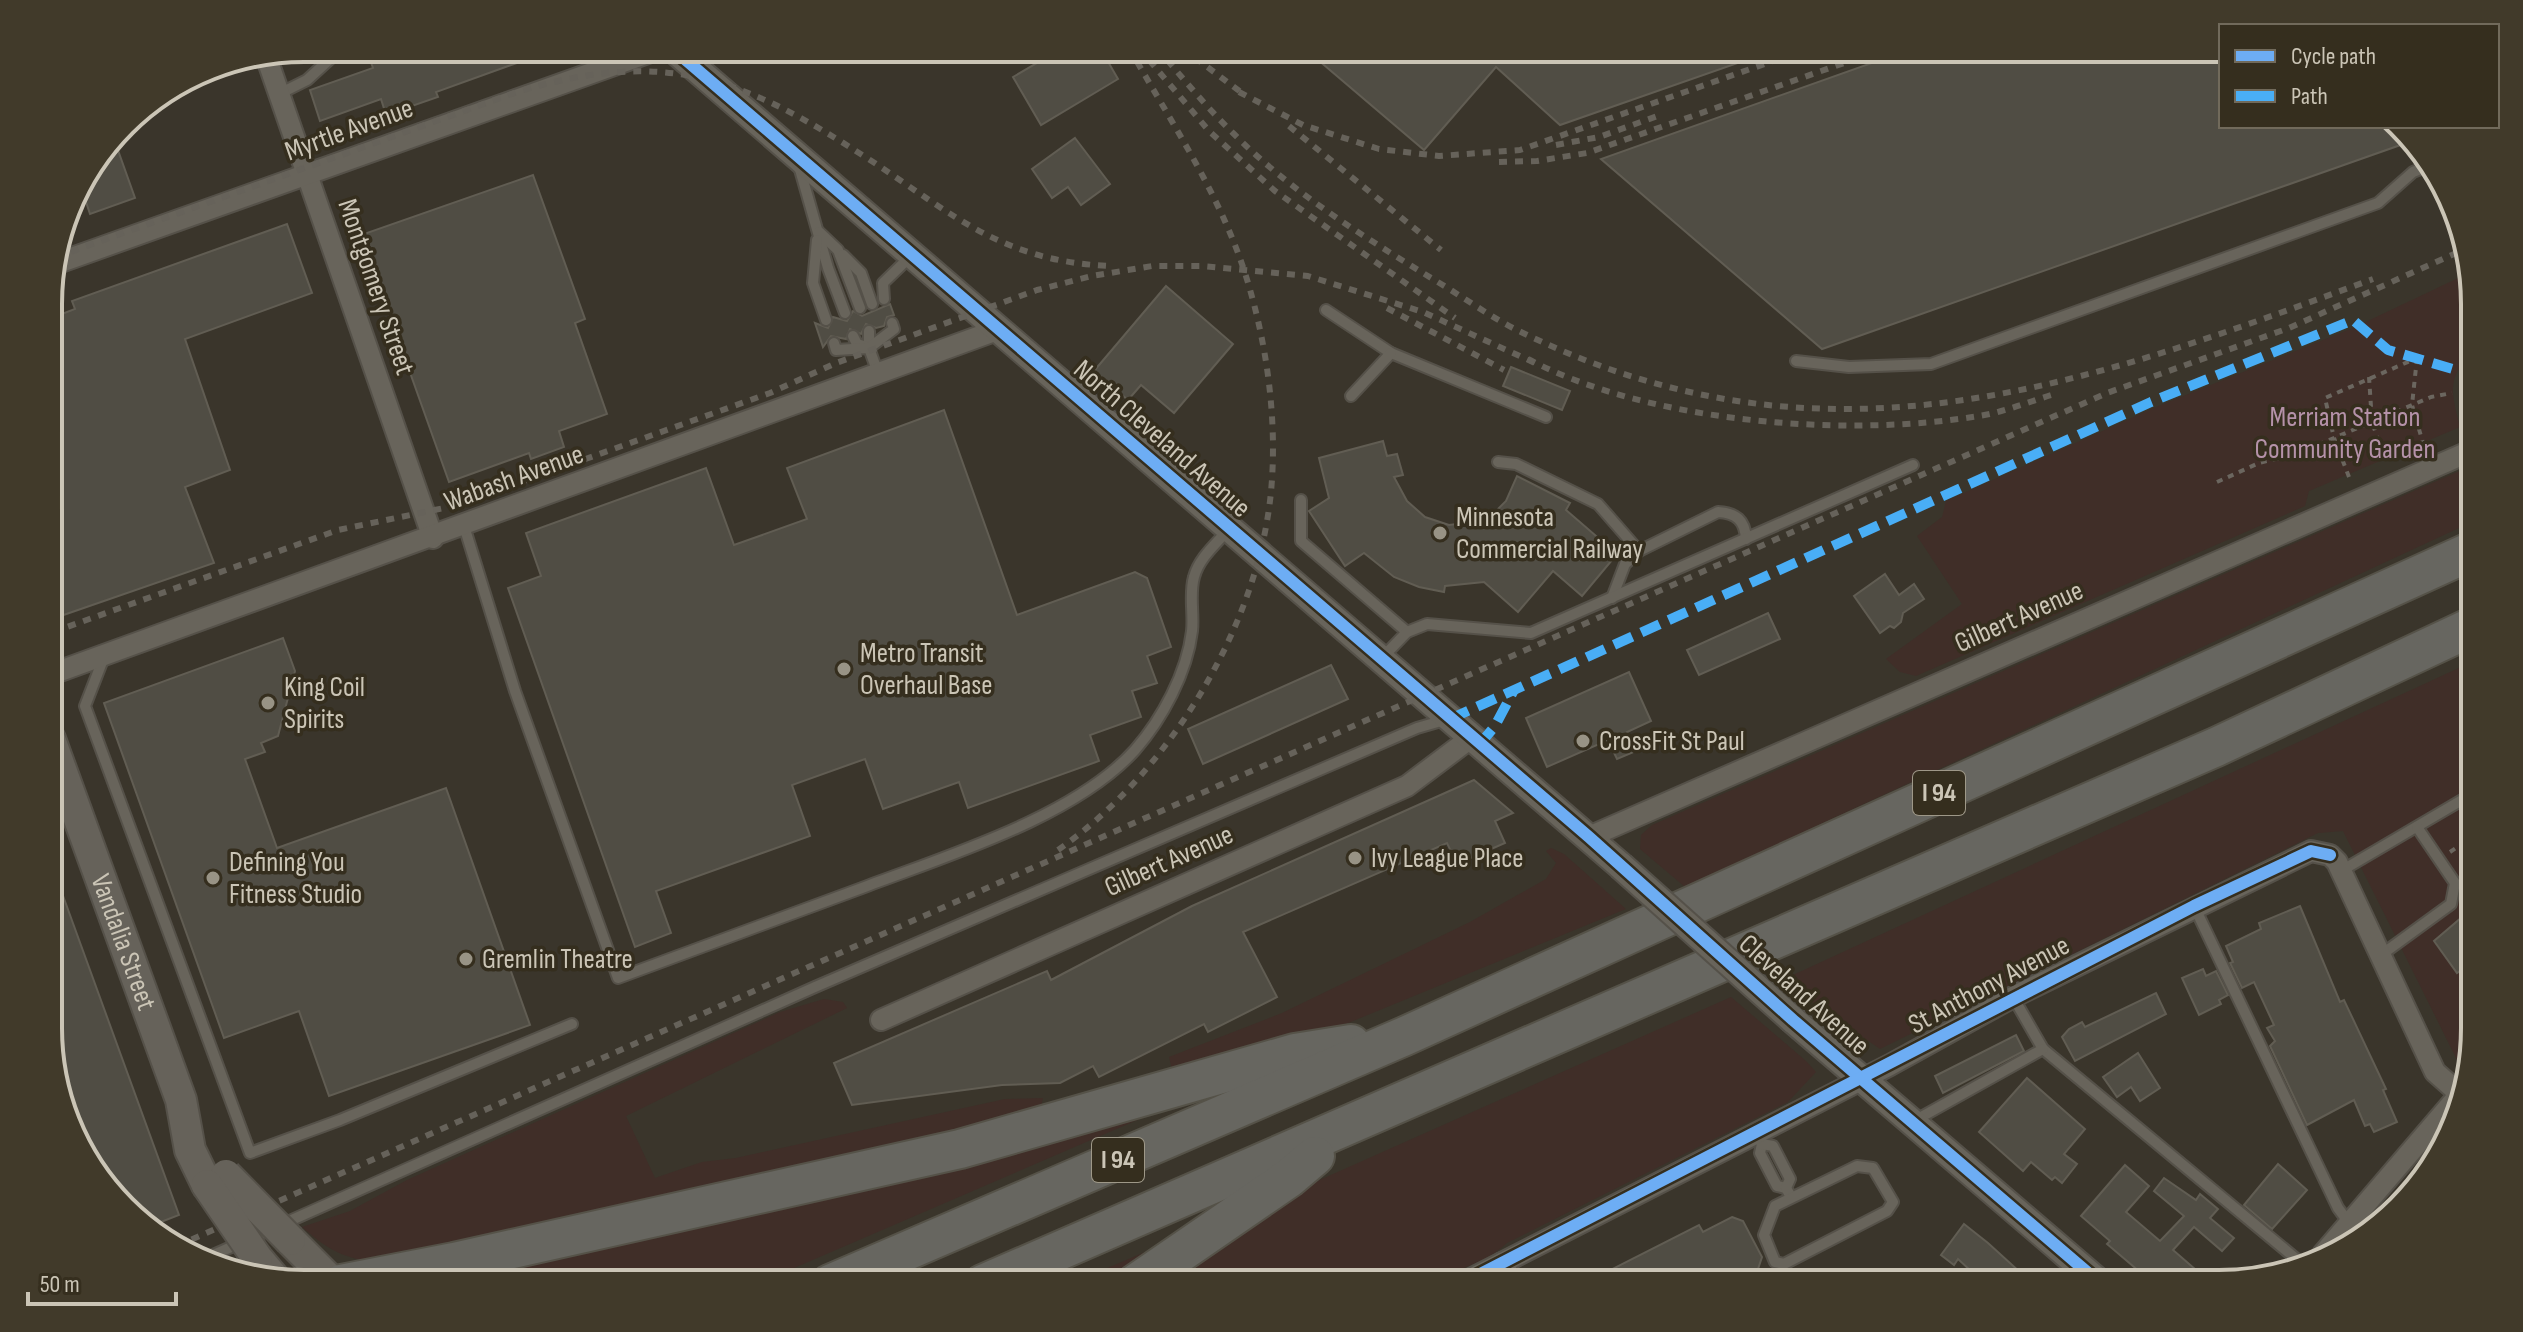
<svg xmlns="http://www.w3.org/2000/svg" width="2523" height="1332" font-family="'Sofia Sans Condensed',sans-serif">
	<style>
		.green { fill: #402e28 }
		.building { fill: #504d44; stroke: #615d53; stroke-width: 2 }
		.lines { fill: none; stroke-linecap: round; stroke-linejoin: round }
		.service-casing { stroke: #555149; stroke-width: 14 }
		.minor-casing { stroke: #555149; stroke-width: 24 }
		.tertiary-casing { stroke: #555149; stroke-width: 30 }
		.secondary-casing { stroke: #555149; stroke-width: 34 }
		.motorway-casing { stroke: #555248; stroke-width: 42 }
		.path { stroke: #6b665f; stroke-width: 4; stroke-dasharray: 6 6; stroke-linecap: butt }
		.service { stroke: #68645b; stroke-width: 10 }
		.minor { stroke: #68645b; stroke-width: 20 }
		.tertiary { stroke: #68645b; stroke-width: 26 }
		.secondary { stroke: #66625a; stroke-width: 30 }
		.motorway { stroke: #676660; stroke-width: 38 }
		.rail { stroke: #66625a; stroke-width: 6; stroke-dasharray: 8 8; stroke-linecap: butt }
		.tertiary-bridge-casing { stroke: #555149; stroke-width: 30; stroke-linecap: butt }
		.secondary-bridge-casing { stroke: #555149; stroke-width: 34; stroke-linecap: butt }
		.tertiary-bridge { stroke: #68645b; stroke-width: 26 }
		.secondary-bridge { stroke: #66625a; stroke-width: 30 }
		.quiet { stroke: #49aef6; stroke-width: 10; stroke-dasharray: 20 10; stroke-linecap: butt }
		.cycleway-casing { stroke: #352e1e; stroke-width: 17 }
		.cycleway { stroke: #6dadf4; stroke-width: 12 }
		.poi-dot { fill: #989385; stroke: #352e1e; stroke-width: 3 }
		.labels { text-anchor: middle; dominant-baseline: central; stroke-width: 7; stroke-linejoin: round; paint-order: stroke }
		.shield { fill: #352e1e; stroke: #9e9888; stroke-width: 2 }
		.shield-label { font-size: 26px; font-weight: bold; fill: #cbc5b6 }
		.street-label { font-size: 28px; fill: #cbc5b6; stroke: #352e1e }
		.park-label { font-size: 28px; fill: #b592a9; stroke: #352e1e }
		.poi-label { font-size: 28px; fill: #cbc5b6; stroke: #352e1e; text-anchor: start }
		.rim { fill: none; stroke: #cbc5b6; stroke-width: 4 }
	</style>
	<rect width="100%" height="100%" fill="#3a352b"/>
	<g class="green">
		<path d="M 2473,271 L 2473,353 C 2445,378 2452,394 2460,427 L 2309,491 L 2305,506 L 1916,676 L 1900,672 L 1886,659 L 1962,604 L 1917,536 L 1942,517 L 1946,501 L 2156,407 L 2353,328 Z"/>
		<polygon points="2473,465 2474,521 1685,887 1640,849 1641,835 1652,825"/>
		<polygon points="2474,661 2475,1029 2466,1069 2458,1062 2343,831 2318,833 1880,1049 1799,993 1802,989 1793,975"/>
		<polygon points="1551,848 1564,854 1626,909 1297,1044 1175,1082 1169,1057 1282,1013 1470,922 1546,879 1556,863 1546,851"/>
		<path d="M 1731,997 L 1806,1061 L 1816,1072 L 1788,1102 L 1507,1243 C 1485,1264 1453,1270 1427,1284 L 1146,1284 L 1279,1198 Z"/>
		<path d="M 824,999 L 843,1002 L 847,1008 L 626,1116 L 655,1178 L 702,1162 L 736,1158 L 1005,1099 L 1043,1098 L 1040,1112 L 371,1261 C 340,1258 324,1246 302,1227 L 350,1211 L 407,1180 L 780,1012 Z"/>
		<polygon points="1147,1109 1149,1115 757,1284 458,1284"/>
		<polygon points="1180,1237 1121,1284 1070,1284"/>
	</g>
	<g class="building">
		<polygon points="384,48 403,48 405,55 425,48 553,50 436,92 438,97 386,115 381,99 320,121 310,90 373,68 368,54"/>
		<polygon points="1049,48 1100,48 1118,79 1041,125 1013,77 1052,54"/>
		<polygon points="1304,48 1774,48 1775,50 1560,125 1496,67 1424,150"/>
		<polygon points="1914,48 2219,48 2221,126 2392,126 2409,142 1822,349 1601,159"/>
		<polygon points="1075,138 1110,184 1081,205 1068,187 1052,198 1032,169"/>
		<polygon points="114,139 135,198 90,214 80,184"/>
		<polygon points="533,175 585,319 575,323 607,414 559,431 564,447 531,459 529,453 449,482 361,235"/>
		<polygon points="287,224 312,293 185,339 230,470 185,487 214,563 49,620 49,319 75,309 72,301"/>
		<polygon points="1166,286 1233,344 1174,413 1141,385 1128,400 1094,371"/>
		<polygon points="890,304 894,315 887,317 884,326 876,328 866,324 861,334 850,329 846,339 831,336 823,347 815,323 828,328 833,317 847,321 853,311 862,316"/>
		<polygon points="1511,367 1570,391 1562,410 1503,386"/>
		<polygon points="944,410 1017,615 1135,572 1147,578 1171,647 1147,656 1157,683 1132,691 1141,717 1090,735 1099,761 968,808 959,782 883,809 865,759 792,785 810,836 656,891 671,933 635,947 508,588 541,576 526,533 706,468 734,545 807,519 787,468"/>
		<polygon points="1383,441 1387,456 1397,454 1403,475 1394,477 1407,501 1425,517 1449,525 1473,522 1496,511 1506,501 1517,476 1570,503 1566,510 1617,554 1582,596 1553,571 1518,612 1484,582 1445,586 1444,592 1419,587 1394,577 1364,553 1345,566 1309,511 1329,498 1319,458"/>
		<polygon points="1885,574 1899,595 1914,584 1924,599 1903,613 1901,622 1894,628 1890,626 1880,633 1854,596"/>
		<polygon points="1768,613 1780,639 1699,675 1687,650"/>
		<polygon points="283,638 295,671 278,736 261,743 265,752 245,759 277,848 446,788 530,1025 329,1096 299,1011 224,1038 104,703"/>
		<polygon points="1331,665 1348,699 1203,764 1188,729"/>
		<polygon points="1629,672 1651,721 1627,732 1636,751 1617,759 1608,740 1547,767 1526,718"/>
		<polygon points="1474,780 1513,813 1495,821 1505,843 1457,864 1447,843 1243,932 1277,997 1208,1032 1204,1024 1099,1077 1093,1066 1060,1083 1002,1085 852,1105 834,1063 1047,971 1051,980 1192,906"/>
		<polygon points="50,860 179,1215 153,1225 91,1171 50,1062"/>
		<polygon points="2300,906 2340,1002 2344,1000 2386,1089 2383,1090 2397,1122 2374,1132 2370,1124 2365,1126 2354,1100 2307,1125 2270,1046 2275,1041 2267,1028 2274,1025 2254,982 2242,988 2230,963 2233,962 2226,946 2261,929 2259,923"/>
		<polygon points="2475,906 2475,960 2457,973 2434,941"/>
		<polygon points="2203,969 2206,976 2216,971 2228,995 2219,1000 2221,1004 2199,1015 2182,978"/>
		<polygon points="2156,993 2166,1014 2075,1061 2062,1037 2069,1029 2082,1022 2085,1027"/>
		<polygon points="2016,1035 2024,1051 1943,1093 1935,1076"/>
		<polygon points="2138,1053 2160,1088 2140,1101 2131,1087 2117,1097 2103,1077"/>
		<polygon points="2027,1078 2085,1129 2064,1154 2077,1164 2062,1183 2055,1177 2052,1180 2031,1162 2023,1171 1979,1132"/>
		<polygon points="2278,1164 2307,1190 2272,1229 2244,1205"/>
		<polygon points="2125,1165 2149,1186 2126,1212 2160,1241 2184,1216 2154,1191 2164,1178 2196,1200 2200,1194 2218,1209 2210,1218 2234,1238 2222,1251 2194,1227 2173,1250 2211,1283 2154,1284 2107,1244 2110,1241 2081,1216"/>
		<polygon points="1732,1217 1743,1221 1762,1257 1753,1284 1583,1284 1699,1225 1703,1232"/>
		<polygon points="1964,1224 1988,1243 2033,1284 1985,1284 1958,1259 1954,1265 1941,1255"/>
	</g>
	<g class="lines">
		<g class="service-casing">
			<g id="service">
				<polyline points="279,94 307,80 342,48"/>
				<polyline points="799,166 828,268 845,313"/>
				<polyline points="819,232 838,250 860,308"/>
				<polyline points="817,240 813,283 826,320"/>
				<polyline points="843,255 861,273 872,304"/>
				<polyline points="884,299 883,283 911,256"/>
				<polyline points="1326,310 1391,353 1546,417"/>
				<polyline points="869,331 869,348 878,373"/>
				<polyline points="853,336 857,344 867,347"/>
				<polyline points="834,343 836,350 869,348 894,329 892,323"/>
				<polyline points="1796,361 1849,367 1931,364 2378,203 2413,172 2433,164"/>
				<polyline points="2473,383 2473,403"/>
				<polyline points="1351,396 1391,353"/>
				<polyline points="1498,462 1516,464 1598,504 1639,551"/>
				<polyline points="1301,500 1301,541 1407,632"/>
				<path d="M 464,526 L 515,691 L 618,978 C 699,948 781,918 862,888 C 946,856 1075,817 1135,750 C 1162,719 1187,673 1192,631 C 1194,614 1189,594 1194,577 C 1199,558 1216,544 1229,529"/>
				<path d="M 1612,598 L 1625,564 L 1639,551 L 1718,512 C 1736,513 1745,520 1746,539"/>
				<polyline points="104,657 85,706 250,1153 340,1120 572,1024"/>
				<polyline points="1381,659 1407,632 1427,624 1531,633 1913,465"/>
				<polyline points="2341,871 2474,793"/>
				<polyline points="2194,906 2338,1208 2349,1223"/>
				<polyline points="2381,955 2451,904 2455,883 2417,827"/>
				<polyline points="2013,997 2043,1049 2300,1262"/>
				<polyline points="1914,1121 2043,1049"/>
				<polyline points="1759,1138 1762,1144 1760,1153 1777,1186 1786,1188"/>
				<polyline points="1762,1144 1773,1146 1790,1179 1786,1188 1791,1197"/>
				<polygon points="1857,1166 1873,1168 1893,1202 1887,1211 1784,1264 1775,1262 1764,1235 1775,1206"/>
				<polyline points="202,1260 815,987 1417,728 1448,719"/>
			</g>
		</g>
		<g class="minor-casing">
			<g id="minor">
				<polyline points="266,56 433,538"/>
				<polyline points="55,264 662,48"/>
				<polyline points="49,675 997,330"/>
				<polyline points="1589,837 2473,450"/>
				<polyline points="881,1020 1407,786 1472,737"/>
				<polyline points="2323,1254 2460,1094"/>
				<polyline points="1502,1263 1514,1284"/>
				<polyline points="1461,1284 1890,1065 2013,997 2311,851 2330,855 2337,862 2435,1072 2460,1094"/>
			</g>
		</g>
		<g class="tertiary-casing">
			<g id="tertiary">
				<polyline points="672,48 1621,866"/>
				<polyline points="1793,1020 2101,1284"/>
			</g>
		</g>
		<g class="secondary-casing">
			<g id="secondary">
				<path id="s1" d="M 50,739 L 181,1100 L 190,1150 L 207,1185"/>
				<polyline points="290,1240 334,1284"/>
				<polyline points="257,1258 273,1277"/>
			</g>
		</g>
		<g class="motorway-casing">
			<g id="motorway">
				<polyline points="341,1284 454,1262 960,1149 1295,1053 1351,1044"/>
				<polyline points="830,1284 1405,1036 2474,550"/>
				<polyline points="983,1284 2216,747 2474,626"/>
				<polyline points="1135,1284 1289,1178 1315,1156"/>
			</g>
		</g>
		<g class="path">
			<polyline points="1040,49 1050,55"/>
			<polyline points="2417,358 2412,405 2423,443"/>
			<polyline points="2369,377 2372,422 2385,460"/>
			<polyline points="2349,477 2334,438 2325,398 2417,358"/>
			<polyline points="2217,482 2259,463 2296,454 2431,397 2452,393"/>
			<polyline points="2450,852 2474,836"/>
		</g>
		<use href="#service" class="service"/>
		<use href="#minor" class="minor"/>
		<use href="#tertiary" class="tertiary"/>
		<use href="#secondary" class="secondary"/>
		<use href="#motorway" class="motorway"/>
		<g class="rail">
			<polyline points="1139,48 1209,131 1275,191 1455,318"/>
			<path d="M 1157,48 C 1182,77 1206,107 1234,134 C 1292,193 1366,238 1436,281 C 1465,298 1493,319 1523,333 C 1826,480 2080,387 2373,279"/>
			<polyline points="1182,48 1246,96"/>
			<polyline points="1239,92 1303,125 1379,149 1439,156 1520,150 1810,48"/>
			<polyline points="1289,126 1441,250"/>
			<polyline points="1556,145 1599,137 1663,114"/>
			<polyline points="1499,162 1537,161 1587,153 1887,48"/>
			<path d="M 56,257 L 517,92 C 666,47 744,78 870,160 C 954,215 1002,261 1109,266"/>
			<polyline points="1387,308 1504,370"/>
			<path d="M 1528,359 C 1649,423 1847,438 1979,416 C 2005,412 2030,401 2055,394"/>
			<polyline points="53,632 338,530 454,506 770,393 836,363 1037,290 1092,276 1152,266 1202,266 1308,276 1423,312 1535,363"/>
			<path d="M 1058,850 C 1166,775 1254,633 1270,501 C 1279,425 1267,339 1243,267 C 1217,190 1171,122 1131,51"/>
			<polyline points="177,1246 2107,393 2289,328 2465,249"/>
		</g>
		<g class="tertiary-bridge-casing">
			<polyline id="tertiary-bridge" points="1621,866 1793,1020"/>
		</g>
		<g class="secondary-bridge-casing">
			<g id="secondary-bridge">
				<polyline points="226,1175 290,1240"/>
				<polyline points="207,1185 257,1258"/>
			</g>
		</g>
		<use href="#tertiary-bridge" class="tertiary-bridge"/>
		<use href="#secondary-bridge" class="secondary-bridge"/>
		<g class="quiet">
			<polyline points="1450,719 2151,402 2353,320 2388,350 2473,375"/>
			<polyline points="1479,745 1495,726 1514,690"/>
		</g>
		<g class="cycleway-casing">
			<g id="cycleway">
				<polyline points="672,48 1589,837 1793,1020 2101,1284"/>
				<polyline points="1461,1284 2194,906 2311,851 2330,855"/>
			</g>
		</g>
		<use href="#cycleway" class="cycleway"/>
	</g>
	<g class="poi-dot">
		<circle cx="1440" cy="533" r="8"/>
		<circle cx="844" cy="669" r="8"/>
		<circle cx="268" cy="703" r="8"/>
		<circle cx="1583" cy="741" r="8"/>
		<circle cx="1355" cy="858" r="8"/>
		<circle cx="213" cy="878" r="8"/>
		<circle cx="466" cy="959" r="8"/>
	</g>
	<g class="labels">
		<g class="shield">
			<rect x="1913" y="771" width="52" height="44" rx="6"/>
			<rect x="1092" y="1138" width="52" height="44" rx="6"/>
		</g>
		<g class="shield-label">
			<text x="1939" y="793">I 94</text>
			<text x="1118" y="1160">I 94</text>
		</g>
		<g class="street-label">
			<text transform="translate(349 130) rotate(-20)">Myrtle Avenue</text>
			<text transform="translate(376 287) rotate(71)">Montgomery Street</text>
			<text transform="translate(1162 439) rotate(41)">North Cleveland Avenue</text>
			<text transform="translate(514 478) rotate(-20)">Wabash Avenue</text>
			<text transform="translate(2019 617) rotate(-24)">Gilbert Avenue</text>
			<text transform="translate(1169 861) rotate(-24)">Gilbert Avenue</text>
			<text stroke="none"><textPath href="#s1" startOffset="216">Vandalia Street</textPath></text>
			<text transform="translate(1989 985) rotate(-28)">St Anthony Avenue</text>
			<text transform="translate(1804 995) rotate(42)">Cleveland Avenue</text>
		</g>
		<g class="park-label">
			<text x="2345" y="417">Merriam Station<tspan x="2345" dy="32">Community Garden</tspan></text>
		</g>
		<g class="poi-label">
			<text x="1456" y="517">Minnesota<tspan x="1456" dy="32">Commercial Railway</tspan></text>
			<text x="860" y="653">Metro Transit<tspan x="860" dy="32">Overhaul Base</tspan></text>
			<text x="284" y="687">King Coil<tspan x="284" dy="32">Spirits</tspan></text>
			<text x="1599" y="741">CrossFit St Paul</text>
			<text x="1371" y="858">Ivy League Place</text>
			<text x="229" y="862">Defining You<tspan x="229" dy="32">Fitness Studio</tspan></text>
			<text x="482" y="959">Gremlin Theatre</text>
		</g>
	</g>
	<path d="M0 0H2523V1332H0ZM304 62H2219A242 242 0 0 1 2461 304V1028A242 242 0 0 1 2219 1270H304A242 242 0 0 1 62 1028V304A242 242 0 0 1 304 62Z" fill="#413a2a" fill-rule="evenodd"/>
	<path class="rim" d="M304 62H2219A242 242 0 0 1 2461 304V1028A242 242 0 0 1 2219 1270H304A242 242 0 0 1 62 1028V304A242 242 0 0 1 304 62Z"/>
	<rect x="2219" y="24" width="280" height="104" fill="#352e1e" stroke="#716a5b" stroke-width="2"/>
	<rect x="2235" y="50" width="40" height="12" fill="#6dadf4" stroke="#716a5b" stroke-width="2"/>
	<text x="2291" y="64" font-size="24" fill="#cbc5b6">Cycle path</text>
	<rect x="2235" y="90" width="40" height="12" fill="#49aef6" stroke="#716a5b" stroke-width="2"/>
	<text x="2291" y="104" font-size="24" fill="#cbc5b6">Path</text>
	<path d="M28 1292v12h148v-12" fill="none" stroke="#cbc5b6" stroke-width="4"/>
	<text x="40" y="1292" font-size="24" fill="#cbc5b6" stroke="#352e1e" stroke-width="6" paint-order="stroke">50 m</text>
</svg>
